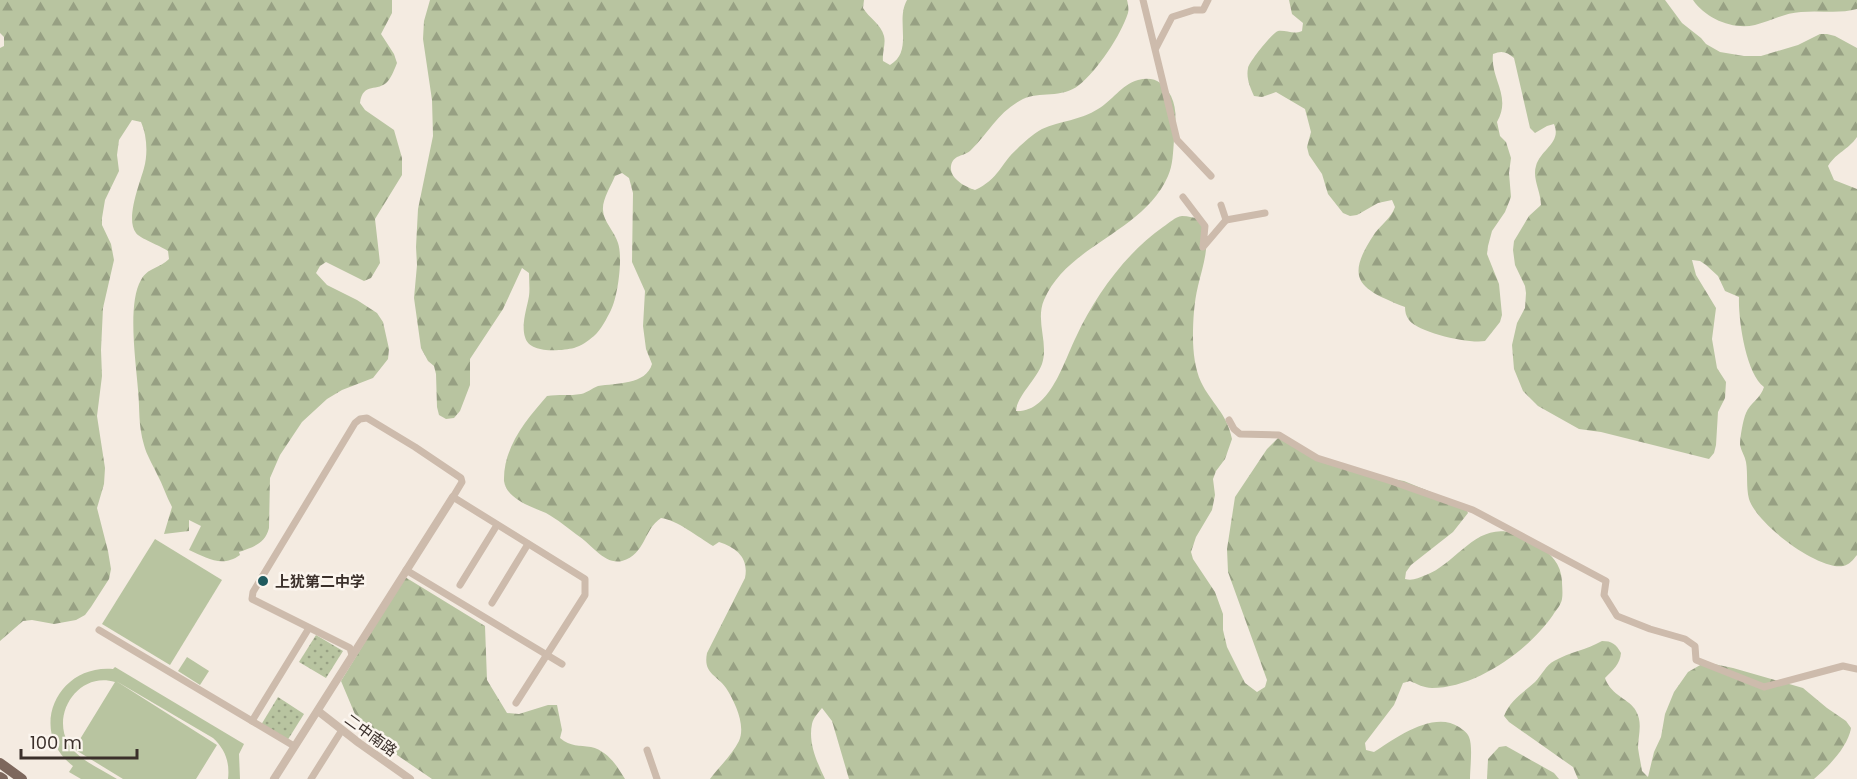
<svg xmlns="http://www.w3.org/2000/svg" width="1857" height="779" font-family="Poppins,'Noto Sans SC',sans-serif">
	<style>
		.green { fill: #b8c4a0 }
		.forest { fill: url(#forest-firs) }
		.park { fill: url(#park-dots) }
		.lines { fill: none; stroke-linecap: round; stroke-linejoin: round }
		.minor { stroke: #cdbbac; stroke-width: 7 }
		.tertiary { stroke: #cdbbac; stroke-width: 8 }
		.primary { stroke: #7d675c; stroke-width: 10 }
		.poi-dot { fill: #1f5a5e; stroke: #fbf5ee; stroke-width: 2 }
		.labels { text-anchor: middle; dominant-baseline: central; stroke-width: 5; stroke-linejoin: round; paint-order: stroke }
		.poi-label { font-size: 15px; font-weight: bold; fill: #3b302b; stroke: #fbf5ee; text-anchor: start }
		.street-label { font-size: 15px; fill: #3b302b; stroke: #fbf5ee }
	</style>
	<defs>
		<pattern id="forest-firs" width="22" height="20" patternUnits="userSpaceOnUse" patternTransform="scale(1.5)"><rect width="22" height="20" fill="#b8c4a0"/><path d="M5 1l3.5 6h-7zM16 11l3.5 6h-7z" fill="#97a083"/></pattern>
		<pattern id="park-dots" width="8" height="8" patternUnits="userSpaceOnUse" patternTransform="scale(1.5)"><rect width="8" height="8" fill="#b8c4a0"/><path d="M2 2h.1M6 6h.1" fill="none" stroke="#97a083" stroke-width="1.8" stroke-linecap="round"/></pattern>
	</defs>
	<rect width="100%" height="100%" fill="#f4ebe1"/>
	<g class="green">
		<polygon points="155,539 222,580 170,665 102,624"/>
		<polygon points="187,657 209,671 200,685 178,671"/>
		<path d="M 115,667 L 244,744 L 239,754 L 240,779 L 228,779 C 230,762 225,749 213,738 L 116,681 L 217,745 L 196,779 L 123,779 L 74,749 L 115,682 C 80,671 51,712 68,743 C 78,760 101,769 117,779 L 81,779 L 69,772 L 73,766 C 27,731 57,664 113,669 Z"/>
	</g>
	<g class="forest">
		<path d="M 0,0 L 392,0 L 392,13 L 381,34 L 394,54 L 397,63 C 395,68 392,76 388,81 C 378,93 363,81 360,103 L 365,110 L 394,130 L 402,158 L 402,175 L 375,219 L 380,263 L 371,278 L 364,281 L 326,262 L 320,266 L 316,273 L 327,285 L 357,300 L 377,313 L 383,322 L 389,349 L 388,359 L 373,378 L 342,390 L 327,399 L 302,422 L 280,455 L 270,478 L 269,528 C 265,544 253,547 239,552 L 240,555 C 222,568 207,558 189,550 L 201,526 L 189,520 L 189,531 L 164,534 L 172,507 C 166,496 163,485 157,474 C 152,463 147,456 144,445 C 138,424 140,410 138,390 C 136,362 127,304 141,280 C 147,268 160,268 169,259 L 168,251 C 161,246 139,238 136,233 C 125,219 140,183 144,168 C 148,154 147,135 141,122 L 132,120 L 119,140 L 117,155 L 119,171 L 105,200 L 102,218 L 102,225 L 111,244 L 114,260 L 103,308 L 101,350 L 102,376 L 97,416 L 105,468 L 104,484 L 97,508 L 108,551 L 111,569 L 109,579 L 91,607 L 85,615 L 76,620 L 54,624 L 32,620 L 23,621 L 0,641 L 0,48 L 4,46 L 4,37 L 0,33 Z"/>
		<path d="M 430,0 L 864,0 L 863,8 C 869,18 881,24 884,36 C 886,44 882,53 883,61 L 890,65 C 914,51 895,21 907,0 L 1127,0 C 1128,4 1129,9 1128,13 C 1121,35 1097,71 1079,85 C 1062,99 1039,91 1023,99 C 999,111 989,132 971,150 C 964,157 953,154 951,166 C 949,178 965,187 975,190 C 999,179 1001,163 1017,149 C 1024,142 1033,134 1042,129 C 1060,121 1081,120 1098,109 C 1112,101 1121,85 1138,80 C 1154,76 1163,82 1171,96 C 1178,111 1175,124 1174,140 C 1173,152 1173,165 1168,176 C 1143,233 1068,244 1044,300 C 1035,321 1049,343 1042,364 C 1036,380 1017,396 1016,411 C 1050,413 1064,361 1076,337 C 1095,296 1125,254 1163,227 C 1169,223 1175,217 1182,216 C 1188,216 1195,218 1200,219 C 1213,240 1203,264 1198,286 C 1194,302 1193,321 1193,337 C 1193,352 1195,369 1201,382 C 1211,403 1227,413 1232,439 L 1225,459 L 1216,471 L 1213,479 L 1215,495 L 1212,510 L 1196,537 L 1191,552 L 1193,559 L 1215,592 L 1223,614 L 1223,630 L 1227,647 L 1245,683 L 1257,692 L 1265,687 L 1267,680 L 1228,572 L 1227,549 L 1235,497 L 1267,449 L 1279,437 L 1349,471 L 1404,481 L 1465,506 L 1468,513 L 1453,532 L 1411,565 L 1406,572 L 1405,579 C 1413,581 1418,578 1426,575 C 1457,563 1476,522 1513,533 C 1521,535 1529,541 1537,545 C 1551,553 1561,564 1562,581 C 1562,586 1563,593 1562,599 C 1561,605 1556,610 1553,615 C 1529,650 1476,688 1432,688 C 1424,688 1417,684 1410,681 L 1403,683 L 1394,705 L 1365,743 L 1366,750 L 1374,752 C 1395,738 1434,710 1459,727 C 1463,730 1467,732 1469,737 C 1473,746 1470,768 1470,779 L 849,779 L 832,721 L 822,708 C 819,712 813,718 812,724 C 808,743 817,762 825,779 L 710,779 C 719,767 732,755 739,741 C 746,725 735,702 726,688 C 716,674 703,674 707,653 L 745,578 C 749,558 737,548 719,542 L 713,546 C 698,537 677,520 661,518 C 643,530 646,554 622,561 C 605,565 592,545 580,537 C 569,529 557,519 546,513 C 534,508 522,504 513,496 C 508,492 505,487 504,481 C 503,447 527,419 547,396 C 558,394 570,396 581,394 C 587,393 592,388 598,386 C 616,383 646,385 652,364 L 646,349 L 643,326 L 645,291 L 632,262 L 633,193 L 629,178 L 622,173 L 615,176 C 611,186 602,200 603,210 C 603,221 615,232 618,243 C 623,257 618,296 611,310 C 607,318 601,330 594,336 C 588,341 581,346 574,348 C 561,351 529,354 525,337 C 521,324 527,308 529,296 C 530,289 529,281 529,273 L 522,268 L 503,309 L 470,359 L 470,385 L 460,411 L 454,418 L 446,419 L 439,415 L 437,407 L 436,374 L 434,366 L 428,361 L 421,348 L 414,298 L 417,265 L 416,247 L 418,209 L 433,136 L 432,100 L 423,39 L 424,21 Z"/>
		<path d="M 1289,0 L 1665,0 L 1682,23 L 1701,38 L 1706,44 L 1720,52 L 1744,56 L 1761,56 L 1798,45 L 1820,34 L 1827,34 L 1835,36 L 1857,48 L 1857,137 C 1847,151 1838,151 1828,166 L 1834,180 L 1857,189 L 1857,555 C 1853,560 1849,565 1843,566 C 1817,570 1756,523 1749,499 C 1746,487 1748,474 1746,462 C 1745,456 1741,451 1740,445 C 1740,437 1743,420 1746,413 C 1750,403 1761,398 1764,387 C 1746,374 1738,319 1739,297 L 1725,291 L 1718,276 L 1706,265 L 1700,261 L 1692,260 L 1696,275 L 1716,308 L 1712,339 L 1717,368 L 1726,382 L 1725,398 L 1718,412 L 1716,445 L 1714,453 L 1709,459 L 1601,432 L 1579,429 L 1538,406 L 1523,391 L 1514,369 L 1512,345 L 1517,323 L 1525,308 L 1526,293 L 1525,286 L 1515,265 L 1513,250 L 1514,241 L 1529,216 L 1541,205 C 1541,192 1532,178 1536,166 C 1541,149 1562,143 1554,124 L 1547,126 L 1535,133 L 1530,128 L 1514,58 C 1507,52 1502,50 1493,54 C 1490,79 1512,96 1497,122 L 1500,136 L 1506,142 L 1511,158 L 1509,173 L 1511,197 L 1505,212 L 1492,231 L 1488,246 L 1487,254 L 1499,284 L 1502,315 L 1500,322 L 1485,341 C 1469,344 1419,333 1409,320 C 1406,316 1405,312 1405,307 C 1360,289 1343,280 1375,233 C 1382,224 1391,218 1395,207 L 1392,200 L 1378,203 L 1357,215 L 1350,216 L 1343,213 L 1328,194 L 1322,174 L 1309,155 L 1307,147 L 1311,132 L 1305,109 L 1276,92 L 1262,97 L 1254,96 C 1250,87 1246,78 1248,68 C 1249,62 1272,33 1278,31 C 1287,30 1293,35 1302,31 L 1303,23 L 1292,14 Z"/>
		<path d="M 1693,0 L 1857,0 L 1857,9 C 1839,14 1820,10 1801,12 C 1784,13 1771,21 1755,25 C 1733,30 1706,19 1693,0 Z"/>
		<path d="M 405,577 L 485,626 L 487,680 L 507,713 L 519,714 L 548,705 L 557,705 L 562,730 L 560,738 C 571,747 579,745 591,747 C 608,751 617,766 625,779 L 432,779 L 362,731 L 341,681 Z"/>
		<path d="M 1602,641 C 1612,641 1616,644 1621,653 C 1620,664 1613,670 1605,678 C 1611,696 1630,699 1636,711 C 1643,723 1638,736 1638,748 C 1639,756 1641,764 1642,771 L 1648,777 L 1654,752 L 1661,737 L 1665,714 L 1674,692 L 1688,672 L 1702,664 L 1709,663 L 1733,668 L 1803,688 L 1827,708 L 1846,721 L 1851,728 C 1848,747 1828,767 1814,779 L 1578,779 L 1573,767 L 1509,722 L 1504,716 C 1510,700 1523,693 1535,682 C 1542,675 1546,665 1554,661 C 1570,652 1586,650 1602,641 Z"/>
		<polygon points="1506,746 1554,773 1559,779 1487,779 1488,759 1499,747"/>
	</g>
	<g class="park">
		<polygon points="316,635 343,651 326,678 299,662"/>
		<polygon points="278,697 304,714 287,741 261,725"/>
	</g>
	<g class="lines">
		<g class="minor">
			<polyline points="1143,0 1177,140 1211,176"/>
			<polyline points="1156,48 1172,17 1194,10 1203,10 1208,0"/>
			<polyline points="1183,197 1205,226 1203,247 1226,220"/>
			<polyline points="1221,205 1226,220 1265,213"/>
			<polyline points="1229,420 1234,429 1240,434 1279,435 1317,458 1391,481 1473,510 1606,581 1604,595 1617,616 1650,629 1685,639 1695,646 1696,660 1764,687 1843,666 1857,669"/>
			<polyline points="406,570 562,664"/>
			<polyline points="460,585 497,525"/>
			<polyline points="492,603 528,544"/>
			<polyline points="99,630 294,746"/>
			<polyline points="352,655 350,648 252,599 253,592 355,423 360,419 367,418 415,447 461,478 462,482 453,497 585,579 585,595 516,703"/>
			<polyline points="252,721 309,628"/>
			<polyline points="647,750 657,779"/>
			<polyline points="311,779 342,730"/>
		</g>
		<g class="tertiary">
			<polyline points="318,711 359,743 410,779"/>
			<polyline points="274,779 453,497"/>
		</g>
		<g class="primary">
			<polyline points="0,763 22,779"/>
			<polyline points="0,777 3,779"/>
		</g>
	</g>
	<circle class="poi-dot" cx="263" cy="581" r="6"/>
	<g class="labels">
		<g class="poi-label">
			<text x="275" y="581">上犹第二中学</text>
		</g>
		<g class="street-label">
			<text transform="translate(371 735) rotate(36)">二中南路</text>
		</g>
	</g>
	<path d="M21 749v9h116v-9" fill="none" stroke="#3b302b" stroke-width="3"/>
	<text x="30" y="749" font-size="18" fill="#3b302b" stroke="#fbf5ee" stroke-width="4.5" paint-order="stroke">100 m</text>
</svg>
